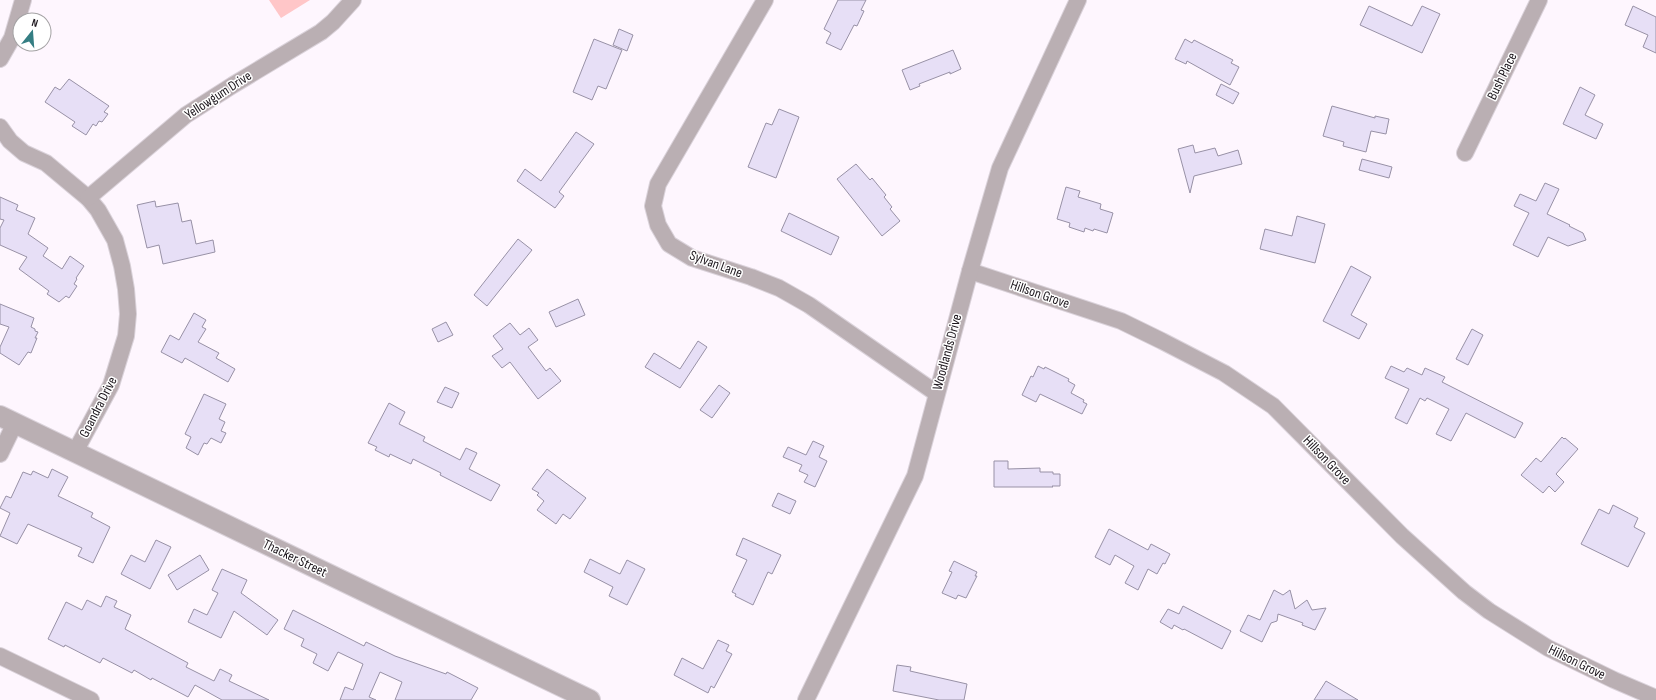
<svg xmlns="http://www.w3.org/2000/svg" width="1656" height="700" font-family="'Sofia Sans Condensed',sans-serif">
	<style>
		.green { fill: #ffc6c8 }
		.building { fill: #e7dff6; stroke: #9891a6 }
		.lines { fill: none; stroke-linecap: round; stroke-linejoin: round }
		.minor-casing { stroke: #dad2da; stroke-width: 18 }
		.tertiary-casing { stroke: #dad2da; stroke-width: 22 }
		.minor { stroke: #baafb3; stroke-width: 16 }
		.tertiary { stroke: #baafb3; stroke-width: 20 }
		.labels { text-anchor: middle; dominant-baseline: central; stroke-width: 3; stroke-linejoin: round; paint-order: stroke }
		.street-label { font-size: 14px; fill: #1c161c; stroke: #fff }
	</style>
	<rect width="100%" height="100%" fill="#fef6fe"/>
	<polygon class="green" points="269,0 310,0 281,18"/>
	<g class="building">
		<polygon points="838,0 866,0 861,10 864,11 857,26 854,25 841,50 826,43 831,33 824,29"/>
		<polygon points="1369,6 1412,26 1422,6 1440,14 1422,53 1360,25"/>
		<polygon points="1633,6 1656,17 1656,53 1643,47 1648,35 1625,25"/>
		<polygon points="619,29 633,35 627,51 613,45"/>
		<polygon points="594,39 622,50 606,89 598,86 592,100 573,92"/>
		<polygon points="1185,39 1192,43 1194,40 1233,60 1231,63 1239,67 1230,85 1187,61 1186,64 1175,59"/>
		<polygon points="953,50 961,69 950,74 950,72 919,84 920,86 910,90 902,70"/>
		<polygon points="69,79 109,106 104,112 108,114 102,122 99,121 96,126 93,124 86,135 72,126 75,122 45,102 55,87 60,90"/>
		<polygon points="1221,84 1239,93 1233,104 1216,95"/>
		<polygon points="1580,87 1595,95 1585,115 1603,124 1596,139 1563,124"/>
		<polygon points="1332,106 1375,118 1375,116 1389,119 1386,134 1371,131 1366,152 1343,146 1344,142 1323,136"/>
		<polygon points="779,109 799,117 776,178 748,167 766,123 772,125"/>
		<polygon points="576,132 594,144 559,192 564,196 555,208 517,181 525,169 541,181"/>
		<polygon points="1193,145 1195,153 1215,148 1218,156 1238,150 1242,164 1194,176 1190,193 1178,149"/>
		<polygon points="1362,159 1392,167 1389,178 1359,170"/>
		<polygon points="856,164 870,180 872,178 886,195 884,197 892,207 890,209 900,221 882,236 837,179"/>
		<polygon points="1545,183 1559,189 1547,214 1570,225 1569,226 1583,233 1586,240 1568,246 1548,237 1538,257 1513,245 1529,213 1514,206 1520,194 1536,201"/>
		<polygon points="1066,187 1080,191 1078,197 1101,204 1100,209 1113,213 1107,233 1094,229 1093,231 1085,228 1084,232 1069,227 1070,223 1057,219"/>
		<polygon points="0,197 18,205 16,210 35,218 28,234 48,248 43,256 62,269 70,256 84,266 76,278 77,279 74,284 77,286 69,298 66,296 59,302 47,294 49,291 19,269 27,257 0,245 0,228 4,220 0,219"/>
		<polygon points="155,201 156,207 178,203 182,222 191,220 196,244 213,240 215,252 163,264 159,245 147,248 137,205"/>
		<polygon points="789,213 839,237 831,255 781,231"/>
		<polygon points="1297,216 1325,224 1315,263 1260,249 1265,229 1292,236"/>
		<polygon points="518,239 532,250 487,306 474,295"/>
		<polygon points="1351,266 1371,277 1351,315 1367,324 1359,339 1323,321"/>
		<polygon points="578,299 585,315 556,327 549,312"/>
		<polygon points="0,304 34,318 31,327 35,329 35,331 38,332 35,338 37,338 31,353 28,352 19,365 0,353 0,347 9,327 0,324"/>
		<polygon points="194,313 206,320 202,327 206,329 198,342 219,353 216,358 235,369 228,382 185,358 182,363 161,352 170,335 179,340"/>
		<polygon points="446,322 453,335 438,342 432,329"/>
		<polygon points="510,323 520,335 529,328 538,340 528,347 546,371 550,368 561,381 538,399 510,362 502,368 492,356 503,349 493,336"/>
		<polygon points="1472,329 1483,335 1468,365 1456,359"/>
		<polygon points="698,341 707,347 680,388 645,367 654,353 680,369"/>
		<polygon points="1038,366 1044,369 1045,367 1069,379 1068,381 1075,385 1071,393 1084,400 1083,402 1087,404 1082,414 1040,394 1036,402 1022,395 1031,376 1033,377"/>
		<polygon points="1391,366 1404,372 1407,368 1422,375 1425,368 1445,377 1442,382 1523,423 1515,438 1466,413 1451,441 1436,434 1449,409 1427,398 1425,401 1420,398 1407,424 1395,418 1409,389 1385,378"/>
		<polygon points="719,385 730,393 712,418 700,410"/>
		<polygon points="445,387 459,393 452,408 437,402"/>
		<polygon points="204,394 226,404 219,419 225,422 221,431 226,433 221,443 211,438 207,444 204,443 198,455 186,448 191,437 185,434"/>
		<polygon points="389,403 405,412 399,424 425,437 423,441 460,460 466,448 477,453 469,469 500,485 491,501 440,475 441,473 413,459 411,464 390,454 389,457 375,450 377,447 368,443"/>
		<polygon points="1562,437 1564,439 1565,438 1578,449 1556,474 1564,482 1555,492 1549,486 1543,493 1521,475 1536,458 1541,462"/>
		<polygon points="813,441 824,446 819,457 827,461 815,487 804,482 808,475 799,471 802,465 783,457 788,447 806,455"/>
		<polygon points="994,461 1008,461 1008,469 1040,468 1040,472 1053,472 1053,474 1060,474 1060,486 1052,486 1053,487 994,487"/>
		<polygon points="52,469 68,477 58,496 93,513 91,517 110,527 93,563 78,556 82,548 28,524 17,544 0,536 10,513 0,508 6,496 11,498 23,472 31,475 33,471 48,478"/>
		<polygon points="547,469 586,498 570,519 563,514 556,524 537,510 544,501 537,495 539,493 532,489"/>
		<polygon points="778,493 796,501 790,514 772,506"/>
		<polygon points="1613,505 1638,518 1634,527 1645,533 1628,567 1581,544 1599,509 1609,514"/>
		<polygon points="1109,529 1148,550 1151,544 1170,554 1165,564 1163,563 1157,574 1148,569 1138,590 1125,583 1134,566 1115,555 1110,565 1095,557"/>
		<polygon points="743,538 781,555 772,574 768,572 753,605 735,596 736,594 732,592 747,560 736,555"/>
		<polygon points="156,540 171,547 150,589 121,574 131,555 145,562"/>
		<polygon points="200,555 209,570 177,590 168,575"/>
		<polygon points="590,559 620,574 627,560 645,569 627,605 609,596 613,587 584,572"/>
		<polygon points="954,561 977,572 975,576 977,576 966,598 958,595 956,599 942,593 952,572 949,571"/>
		<polygon points="222,569 247,580 241,593 278,620 267,635 234,611 221,638 188,622 194,609 207,615 218,593 212,590"/>
		<polygon points="1274,590 1283,595 1290,590 1295,609 1307,600 1312,610 1326,608 1315,630 1302,625 1303,623 1278,614 1277,621 1271,623 1262,642 1240,631 1248,615 1260,620"/>
		<polygon points="106,596 117,601 114,607 131,615 125,629 188,663 186,667 214,681 220,669 232,675 229,681 269,700 222,700 195,685 188,697 152,678 151,680 134,670 132,673 103,658 100,663 65,645 64,647 48,639 66,602 82,610 87,600 101,607"/>
		<polygon points="1183,606 1231,631 1222,649 1184,629 1183,630 1174,625 1172,629 1160,622 1168,609 1179,614"/>
		<polygon points="293,610 364,646 366,642 395,656 446,674 447,672 478,688 471,700 395,700 402,682 380,672 369,697 376,700 340,700 345,687 353,690 363,664 338,652 328,671 313,663 317,654 301,646 304,639 284,629"/>
		<polygon points="718,640 729,645 726,651 732,654 714,688 711,686 708,693 674,675 682,658 703,669"/>
		<polygon points="897,665 911,667 910,671 967,684 964,700 939,700 893,691"/>
		<polygon points="1326,681 1358,700 1314,700"/>
	</g>
	<g class="lines">
		<g class="minor-casing">
			<g id="minor">
				<polyline points="765,0 658,184 653,206 658,225 669,244 692,258 751,277 779,288 809,305 936,393"/>
				<polyline points="0,59 12,38 23,0"/>
				<polyline points="0,127 10,141 24,153 46,163 88,198 98,210 115,240 122,266 126,289 128,314 126,336 111,385 75,452"/>
				<polyline points="1465,153 1539,0"/>
				<polyline points="88,198 186,115 233,85 321,32 333,22 353,0"/>
				<polyline points="970,271 1121,321 1162,341 1224,373 1273,406 1402,536 1464,592 1489,611 1548,648 1614,680 1656,698"/>
				<polyline points="0,454 15,423"/>
				<polyline points="0,656 91,700"/>
				<polyline points="806,700 915,476 970,271 1000,168 1078,0"/>
			</g>
		</g>
		<g class="tertiary-casing">
			<polyline id="tertiary" points="0,416 590,700"/>
		</g>
		<use href="#minor" class="minor"/>
		<use href="#tertiary" class="tertiary"/>
	</g>
	<g class="labels">
		<g class="street-label">
			<text transform="translate(1502 76) rotate(-64)">Bush Place</text>
			<text transform="translate(218 95) rotate(-33)">Yellowgum Drive</text>
			<text transform="translate(716 264) rotate(20)">Sylvan Lane</text>
			<text transform="translate(1040 294) rotate(19)">Hillson Grove</text>
			<text transform="translate(947 352) rotate(-75)">Woodlands Drive</text>
			<text transform="translate(98 407) rotate(-63)">Goandra Drive</text>
			<text transform="translate(1327 460) rotate(46)">Hillson Grove</text>
			<text transform="translate(295 558) rotate(26)">Thacker Street</text>
			<text transform="translate(1577 662) rotate(26)">Hillson Grove</text>
		</g>
	</g>
	<g transform="translate(32 32) rotate(17)"><circle r="19" fill="#ffffff" stroke="#a4a2a4"/>
	<path d="M0-3L7 15L0 10L-7 15Z" fill="#357e83"/>
	<text y="-6" font-size="11" font-weight="bold" text-anchor="middle" fill="#1c161c">N</text>
	</g>
</svg>
